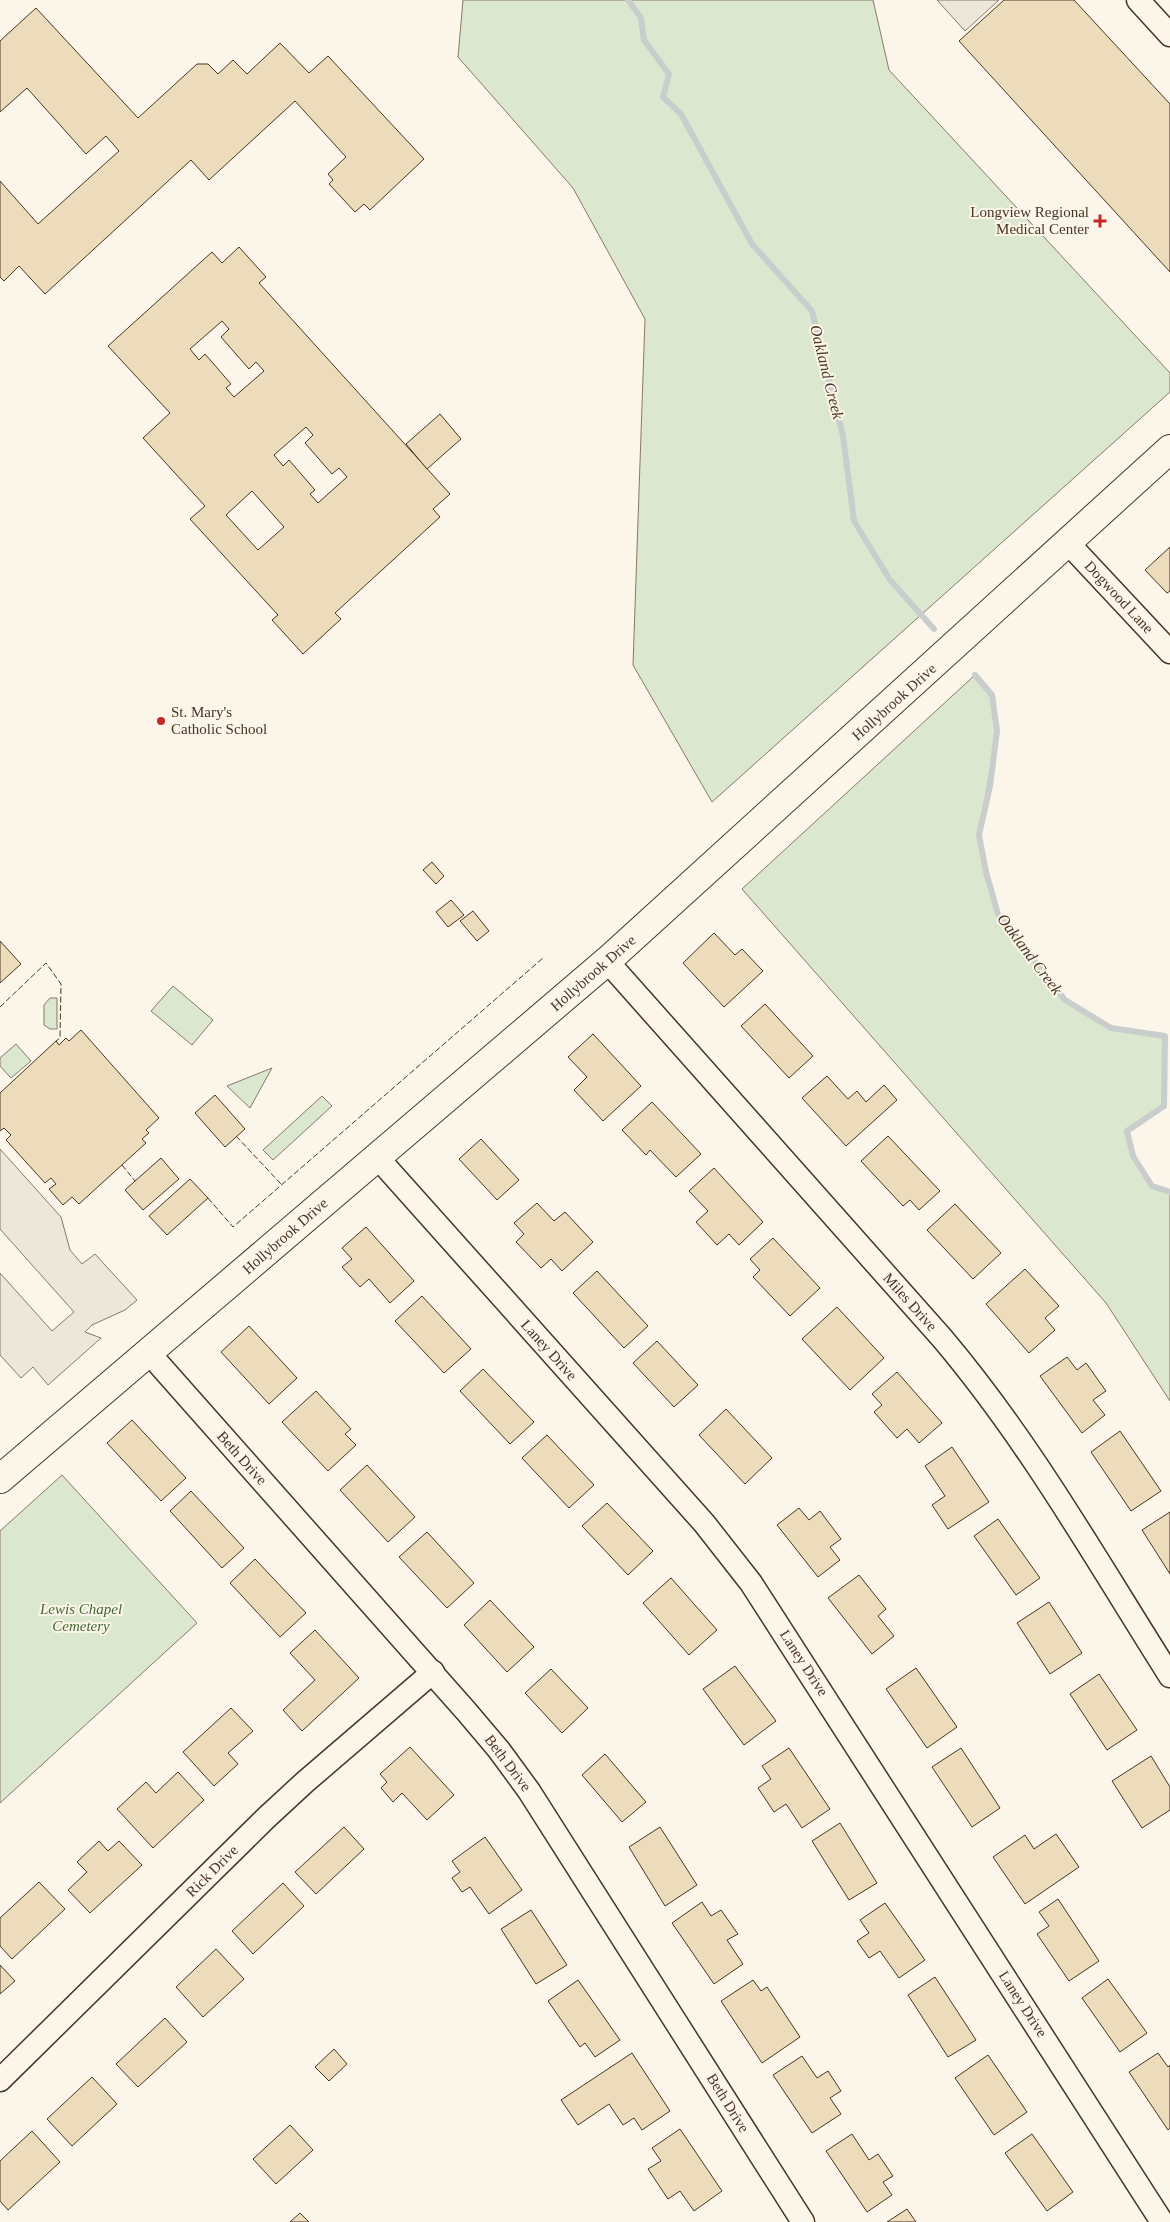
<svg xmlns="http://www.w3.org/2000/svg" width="1170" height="2222" font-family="Georgia,serif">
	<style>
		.green { fill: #dce7d0; stroke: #887966 }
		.parking { fill: #ede7d9; stroke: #887966 }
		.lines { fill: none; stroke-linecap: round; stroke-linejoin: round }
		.stream { stroke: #c9cecd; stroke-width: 6 }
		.building { fill: #ecdcbc; stroke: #4a3520; fill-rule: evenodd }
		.minor-casing { stroke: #4a3520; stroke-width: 25 }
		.major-casing { stroke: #4a3520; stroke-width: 30 }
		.minor { stroke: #fbf6e9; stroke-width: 22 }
		.major { stroke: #fbf6e9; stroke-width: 28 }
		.fence { stroke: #4a3520; stroke-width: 1; stroke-dasharray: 6 2.5; stroke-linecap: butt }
		.poi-dot { fill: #c62828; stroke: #fbf6e9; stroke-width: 2 }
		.labels { text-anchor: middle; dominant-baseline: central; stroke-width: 4; stroke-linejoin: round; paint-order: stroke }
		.poi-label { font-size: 15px; fill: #4a3520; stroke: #fbf6e9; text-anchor: end }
		.street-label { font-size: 15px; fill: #4a3520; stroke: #fbf6e9 }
		.park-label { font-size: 15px; font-style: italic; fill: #436837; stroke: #fbf6e9 }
		.water-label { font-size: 16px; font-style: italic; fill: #4a3520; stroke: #fbf6e9 }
	</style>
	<rect width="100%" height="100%" fill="#fbf6e9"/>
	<g class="green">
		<polygon points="463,0 873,0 889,70 1170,373 1170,392 712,802 633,665 645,319 573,188 458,57"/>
		<polygon points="975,675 992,695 997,731 979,835 998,914 1065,1000 1111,1028 1165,1036 1164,1106 1127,1131 1133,1156 1152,1186 1170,1192 1170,1401 1106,1303 742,889"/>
		<polygon points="173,986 213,1020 192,1045 151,1011"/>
		<polygon points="50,998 57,998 57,1029 50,1029 44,1025 44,1005"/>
		<polygon points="16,1044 31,1061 11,1078 0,1066 0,1058"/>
		<polygon points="272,1068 250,1108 227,1086"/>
		<polygon points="322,1096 332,1106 273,1160 263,1150"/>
		<polygon points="62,1475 197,1623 0,1803 0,1531"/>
	</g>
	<g class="parking">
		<polygon points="937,0 999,0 965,31"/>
		<polygon points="0,1149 61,1217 70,1250 82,1264 95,1254 137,1300 125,1310 92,1325 85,1332 101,1338 48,1385 33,1367 21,1378 0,1355 0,1273 52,1331 74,1312 0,1229"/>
	</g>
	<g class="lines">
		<g class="stream">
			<polyline points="628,0 641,18 644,40 669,74 663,97 681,114 752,244 812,311 843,436 854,521 890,580 934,629"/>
			<polyline points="975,675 992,695 997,731 990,786 979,835 986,872 998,914 1065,1000 1111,1028 1165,1036 1164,1106 1127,1131 1133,1156 1152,1186 1170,1192"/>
		</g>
	</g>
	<g class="building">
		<polygon points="1004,0 1074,0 1170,104 1170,272 959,41"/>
		<polygon points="36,8 138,118 197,64 208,64 218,74 233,60 247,74 280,43 309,73 328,56 424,159 370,210 364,204 355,212 329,184 333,180 328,174 346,157 295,101 209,180 191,160 45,294 19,266 4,281 0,277 0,181 38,224 119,151 106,136 86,154 27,88 0,112 0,41"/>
		<path d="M 239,247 L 266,277 L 259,283 L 450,494 L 433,509 L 440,517 L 335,613 L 341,619 L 303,654 L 272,620 L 278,615 L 190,519 L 205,506 L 143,438 L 170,413 L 108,346 L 212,252 L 222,263 ZM 222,321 L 229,329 L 221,337 L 249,369 L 256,362 L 264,371 L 234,397 L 226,388 L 231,384 L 205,354 L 199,360 L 190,349 ZM 306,427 L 313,435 L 305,443 L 332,474 L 339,468 L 347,477 L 318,503 L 310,494 L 315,490 L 289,460 L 283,466 L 274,455 ZM 252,491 L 284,527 L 258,550 L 226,515 Z"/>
		<polygon points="440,414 461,439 427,469 406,444"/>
		<polygon points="1170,547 1170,591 1167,593 1145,570"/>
		<polygon points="432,862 444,876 436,884 423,870"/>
		<polygon points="451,900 464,915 448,927 436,912"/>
		<polygon points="473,911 489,931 477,941 460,921"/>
		<polygon points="714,933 735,955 742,949 763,971 724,1007 683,963"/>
		<polygon points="0,941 21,964 0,983"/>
		<polygon points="765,1004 813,1056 789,1078 741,1026"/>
		<polygon points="81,1030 159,1118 146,1130 149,1133 142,1139 146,1143 79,1204 72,1197 63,1205 49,1189 56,1184 51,1178 45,1183 6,1140 11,1135 4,1128 0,1131 0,1093 56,1041 59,1045 66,1038 69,1041"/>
		<polygon points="593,1034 641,1086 603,1121 574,1090 587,1077 568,1057"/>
		<polygon points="827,1076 848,1099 857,1091 866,1102 884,1085 897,1100 846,1146 802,1098"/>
		<polygon points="215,1095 245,1129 225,1147 195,1113"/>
		<polygon points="652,1102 701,1154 676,1177 650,1150 646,1155 622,1130"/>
		<polygon points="888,1136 940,1191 919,1210 910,1200 903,1206 861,1161"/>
		<polygon points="481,1139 519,1180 497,1200 459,1159"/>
		<polygon points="161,1158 179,1179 143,1210 125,1190"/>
		<polygon points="714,1168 763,1222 739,1245 729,1234 717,1245 696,1222 708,1211 689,1191"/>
		<polygon points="190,1179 208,1198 167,1235 149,1216"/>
		<polygon points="537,1203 554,1221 565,1212 593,1242 562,1271 551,1259 541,1268 516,1242 524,1234 514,1223"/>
		<polygon points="955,1204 1001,1253 973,1279 927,1230"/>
		<polygon points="366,1227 414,1281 390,1303 369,1279 360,1287 342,1267 352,1259 342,1248"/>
		<polygon points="773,1238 820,1288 790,1316 753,1277 760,1270 750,1259"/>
		<polygon points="1025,1269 1059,1306 1045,1318 1055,1330 1029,1353 986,1304"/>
		<polygon points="597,1271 648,1326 624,1348 573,1293"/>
		<polygon points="422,1296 471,1349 444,1373 395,1321"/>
		<polygon points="837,1307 884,1358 850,1390 802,1339"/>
		<polygon points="249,1326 297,1378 269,1404 221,1352"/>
		<polygon points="657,1341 698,1385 674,1407 633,1363"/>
		<polygon points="1067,1357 1077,1370 1086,1363 1106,1391 1093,1400 1105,1415 1082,1433 1040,1376"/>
		<polygon points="483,1369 534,1422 510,1444 460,1391"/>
		<polygon points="897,1372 942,1423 919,1443 907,1429 897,1438 874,1412 882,1405 872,1394"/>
		<polygon points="316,1391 351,1429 345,1434 356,1445 328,1471 282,1422"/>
		<polygon points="726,1409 772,1458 745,1484 699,1435"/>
		<polygon points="132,1420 186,1478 161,1501 107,1443"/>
		<polygon points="1120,1431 1161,1491 1131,1511 1091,1452"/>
		<polygon points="547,1435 594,1485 569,1508 522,1458"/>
		<polygon points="952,1447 989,1502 948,1529 932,1505 945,1496 925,1466"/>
		<polygon points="367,1465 415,1517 388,1542 340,1490"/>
		<polygon points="191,1491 244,1548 222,1568 170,1511"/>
		<polygon points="607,1503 653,1551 628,1575 582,1526"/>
		<polygon points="799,1508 809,1520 820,1511 841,1539 830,1547 840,1560 818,1577 777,1525"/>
		<polygon points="1170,1512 1170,1574 1142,1530"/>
		<polygon points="998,1519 1040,1578 1016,1595 974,1536"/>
		<polygon points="427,1532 474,1583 447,1608 399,1557"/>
		<polygon points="255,1559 306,1613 280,1637 230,1583"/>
		<polygon points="859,1575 886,1609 878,1616 894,1636 872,1654 828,1598"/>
		<polygon points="671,1578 717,1630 689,1655 643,1603"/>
		<polygon points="490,1600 534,1647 507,1672 464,1625"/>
		<polygon points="1049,1602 1082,1653 1050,1674 1017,1623"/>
		<polygon points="315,1630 359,1678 302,1731 283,1710 315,1680 290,1653"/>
		<polygon points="735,1666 776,1721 744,1745 703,1689"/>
		<polygon points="916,1668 957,1727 927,1748 886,1689"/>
		<polygon points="551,1669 588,1708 562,1733 525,1693"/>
		<polygon points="1099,1674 1137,1730 1107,1750 1070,1694"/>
		<polygon points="231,1708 253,1731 228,1753 238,1764 214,1786 183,1752"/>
		<polygon points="410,1747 454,1795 427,1820 402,1793 393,1802 381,1788 387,1782 380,1774"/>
		<polygon points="789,1748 830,1809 802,1828 786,1804 774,1812 758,1788 771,1779 762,1766"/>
		<polygon points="961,1748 1000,1808 972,1827 932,1767"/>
		<polygon points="605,1754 646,1802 622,1822 582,1775"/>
		<polygon points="1151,1756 1170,1787 1170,1810 1142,1828 1112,1781"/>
		<polygon points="178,1772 204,1800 153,1848 117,1809 146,1782 156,1793"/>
		<polygon points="840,1823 877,1883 849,1900 812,1841"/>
		<polygon points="344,1827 364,1849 316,1894 295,1872"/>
		<polygon points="660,1827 697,1885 665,1906 629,1847"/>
		<polygon points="1056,1834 1079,1867 1025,1904 993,1857 1025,1835 1034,1849"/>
		<polygon points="485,1837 522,1890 489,1914 470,1887 462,1892 452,1878 460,1872 452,1861"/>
		<polygon points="99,1841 108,1851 119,1841 142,1865 90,1913 68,1890 87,1872 77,1862"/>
		<polygon points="39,1882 65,1909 12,1959 0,1946 0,1918"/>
		<polygon points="283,1883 304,1906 253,1954 232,1931"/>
		<polygon points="1058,1899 1099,1961 1069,1981 1037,1934 1049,1926 1039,1912"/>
		<polygon points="702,1902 711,1916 721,1910 738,1934 727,1940 743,1964 714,1984 672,1923"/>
		<polygon points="885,1903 925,1960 899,1978 880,1951 869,1958 857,1941 869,1933 860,1920"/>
		<polygon points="531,1910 567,1965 536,1984 501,1929"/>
		<polygon points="216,1949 244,1979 203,2017 176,1987"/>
		<polygon points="0,1965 15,1981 0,1994"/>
		<polygon points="935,1977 976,2040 948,2057 908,1995"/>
		<polygon points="1108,1979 1147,2033 1120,2052 1082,1998"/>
		<polygon points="578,1980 620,2040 595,2057 585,2043 580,2047 548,2001"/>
		<polygon points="753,1980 761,1991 767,1987 800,2037 762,2063 721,2001"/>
		<polygon points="165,2018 187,2042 138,2087 116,2064"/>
		<polygon points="334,2049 347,2064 329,2081 315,2067"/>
		<polygon points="632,2053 670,2111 642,2130 634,2118 623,2125 609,2104 578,2125 561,2100"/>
		<polygon points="1158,2053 1168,2067 1170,2065 1170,2128 1168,2130 1129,2072"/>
		<polygon points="988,2055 1027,2112 994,2135 955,2078"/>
		<polygon points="802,2056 817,2078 828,2071 841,2091 830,2098 841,2114 812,2133 773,2075"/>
		<polygon points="92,2077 117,2104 72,2146 47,2119"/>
		<polygon points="290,2125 313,2150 276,2184 253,2159"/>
		<polygon points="680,2129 722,2191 694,2211 680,2191 668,2199 648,2169 661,2161 652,2148"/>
		<polygon points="32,2131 60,2162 8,2210 0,2201 0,2161"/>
		<polygon points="852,2134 869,2160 878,2154 893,2176 883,2182 892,2195 867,2212 826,2151"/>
		<polygon points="1032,2134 1073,2192 1047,2211 1005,2153"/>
		<polygon points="907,2209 916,2222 887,2222"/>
		<polygon points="300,2213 309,2222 290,2222"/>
	</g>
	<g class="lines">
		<g class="minor-casing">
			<g id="minor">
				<polyline points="1138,0 1170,35"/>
				<polyline points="1068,543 1170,652"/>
				<path d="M 607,961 L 942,1338 C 1030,1442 1097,1561 1170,1676"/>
				<polyline points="377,1157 704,1523 751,1583 1162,2222"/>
				<polyline points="149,1353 466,1711 499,1750 529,1791 803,2222"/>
				<polyline points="0,2080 266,1818 305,1782 433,1672"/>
			</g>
		</g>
		<g class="major-casing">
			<polyline id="major" points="0,1479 607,961 1170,449"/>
		</g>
		<use href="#minor" class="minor"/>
		<use href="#major" class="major"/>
		<g class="fence">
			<polyline points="0,1007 46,963 61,984 60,1038 56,1041"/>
			<polyline points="236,1136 281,1184"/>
			<polyline points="122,1165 135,1181"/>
			<polyline points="208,1198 233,1227 543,958"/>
		</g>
	</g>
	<g class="poi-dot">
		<path d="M1097.5 213.5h5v5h5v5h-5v5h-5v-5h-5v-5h5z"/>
		<circle cx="161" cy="721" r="5"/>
	</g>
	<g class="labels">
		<g class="poi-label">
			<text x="1089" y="212">Longview Regional<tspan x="1089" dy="17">Medical Center</tspan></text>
			<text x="171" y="712" text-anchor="start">St. Mary's<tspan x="171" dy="17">Catholic School</tspan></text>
		</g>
		<g class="street-label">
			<text transform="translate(1119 597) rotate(47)">Dogwood Lane</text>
			<text transform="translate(894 702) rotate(-42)">Hollybrook Drive</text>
			<text transform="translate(593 973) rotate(-41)">Hollybrook Drive</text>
			<text transform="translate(285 1236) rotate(-41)">Hollybrook Drive</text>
			<text transform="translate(910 1302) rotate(48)">Miles Drive</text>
			<text transform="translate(549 1350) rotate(48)">Laney Drive</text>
			<text transform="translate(242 1458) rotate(48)">Beth Drive</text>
			<text transform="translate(804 1663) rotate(57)">Laney Drive</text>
			<text transform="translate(508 1763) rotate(53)">Beth Drive</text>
			<text transform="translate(212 1871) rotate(-45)">Rick Drive</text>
			<text transform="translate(1023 2004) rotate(57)">Laney Drive</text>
			<text transform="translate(728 2103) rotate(58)">Beth Drive</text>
		</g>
		<g class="park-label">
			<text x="81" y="1609">Lewis Chapel<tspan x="81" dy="17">Cemetery</tspan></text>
		</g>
		<g class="water-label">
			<text transform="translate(827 372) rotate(76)">Oakland Creek</text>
			<text transform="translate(1030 954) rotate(53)">Oakland Creek</text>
		</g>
	</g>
</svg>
